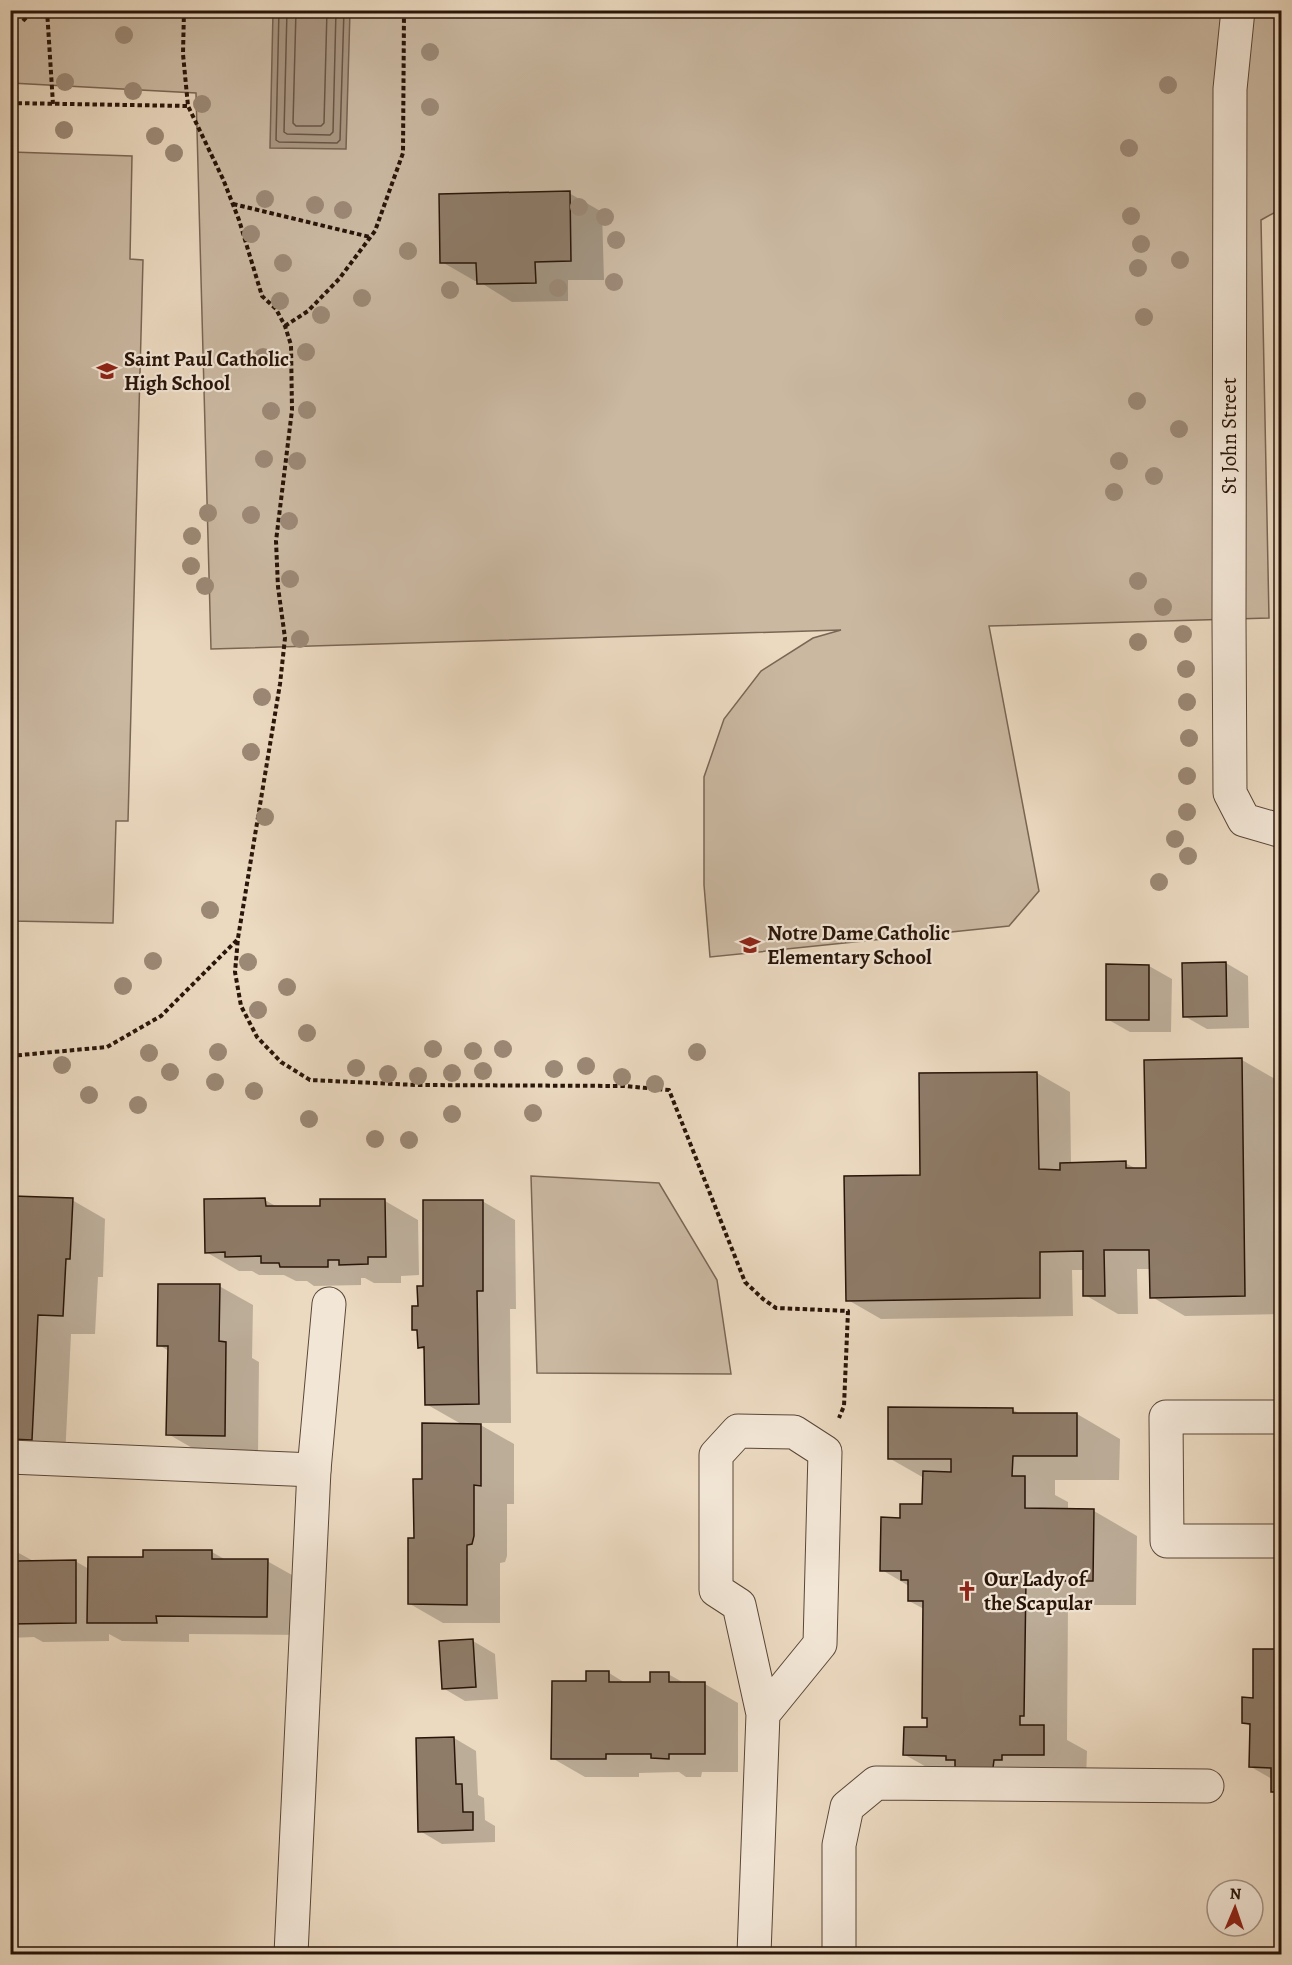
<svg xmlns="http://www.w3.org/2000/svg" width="1292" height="1965" font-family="Alegreya,serif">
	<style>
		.green { fill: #cab8a1; stroke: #7a6655; stroke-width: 1.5 }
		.water { fill: #a99682; stroke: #766252; stroke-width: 1.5 }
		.shadow { fill: #0003 }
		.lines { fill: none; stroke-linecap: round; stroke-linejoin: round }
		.shore { stroke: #695646; stroke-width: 1.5 }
		.building { fill: #8e7b68; stroke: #291509; stroke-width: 1.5 }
		.minor-casing { stroke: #5a4637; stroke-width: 35 }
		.path { stroke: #291509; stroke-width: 4; stroke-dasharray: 4.5 3; stroke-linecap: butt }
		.minor { stroke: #f2e6d6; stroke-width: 33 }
		.tree { fill: #9b8875 }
		.labels { text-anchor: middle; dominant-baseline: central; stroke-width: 4.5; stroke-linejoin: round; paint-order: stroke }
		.poi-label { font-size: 21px; font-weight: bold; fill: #291509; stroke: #f2e6d6; text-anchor: start }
		.street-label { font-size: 21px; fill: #291509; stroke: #f2e6d6 }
	</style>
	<rect width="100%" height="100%" fill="#ebd9c0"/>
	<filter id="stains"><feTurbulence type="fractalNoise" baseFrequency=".00333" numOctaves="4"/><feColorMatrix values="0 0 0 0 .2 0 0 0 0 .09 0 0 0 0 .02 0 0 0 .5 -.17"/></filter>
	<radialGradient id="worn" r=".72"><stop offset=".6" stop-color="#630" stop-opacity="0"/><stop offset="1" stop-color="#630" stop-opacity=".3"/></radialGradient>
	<g class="green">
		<polygon points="10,11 1281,11 1281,209 1261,220 1269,618 989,626 1039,891 1009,926 710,957 704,885 704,777 724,719 761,671 813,638 841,630 211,649 196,93 11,83"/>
		<polygon points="11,152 132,156 130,259 143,260 128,821 116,821 113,923 11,921"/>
		<polygon points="531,1176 659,1183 717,1280 731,1374 537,1373"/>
	</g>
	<polygon class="water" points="273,11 350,11 346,149 270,148"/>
	<g class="shadow">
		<polygon points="569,193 602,212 604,280 568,280 568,301 512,302 478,281 475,281 442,262"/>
		<polygon points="1226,963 1248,976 1249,1028 1207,1029 1184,1016"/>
		<polygon points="1108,966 1149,966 1172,979 1171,1032 1130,1032 1107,1019"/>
		<polygon points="1242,1060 1275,1079 1278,1314 1185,1316 1152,1297 1151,1269 1137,1269 1138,1314 1118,1314 1085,1295 1085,1270 1072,1270 1073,1316 881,1319 848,1300 922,1177 1037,1073 1070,1092 1071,1164 1125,1163 1137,1169 1148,1169"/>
		<polygon points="72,1200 105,1219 103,1277 98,1277 95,1334 71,1334 65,1458 10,1456 10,1255"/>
		<polygon points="265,1200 279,1208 322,1207 385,1201 418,1220 419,1275 401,1276 401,1283 374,1283 365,1278 361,1278 361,1285 314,1286 307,1281 296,1281 284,1275 259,1275 252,1271 239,1271 206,1252"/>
		<polygon points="482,1201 515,1220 516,1309 510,1309 511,1423 477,1423 514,1444 514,1504 507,1504 507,1556 505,1562 500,1563 500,1623 443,1623 410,1604 415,1539 424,1480 463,1425 426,1404 425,1351 419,1347 419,1333 413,1329 425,1288"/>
		<polygon points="219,1286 253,1305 252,1358 259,1362 258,1454 201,1453 168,1434 169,1351 159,1345"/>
		<polygon points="1013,1410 1021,1414 1077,1414 1120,1439 1119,1480 1055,1480 1055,1495 1068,1502 1068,1510 1094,1511 1137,1536 1136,1605 1068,1605 1067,1740 1087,1751 1086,1779 948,1779 905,1755 928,1729 929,1721 923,1717 924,1609 909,1601 909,1586 882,1570 902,1519 924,1506 924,1478 889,1458"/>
		<polygon points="10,1552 17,1552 35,1562 75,1561 89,1569 145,1559 212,1552 226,1560 267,1561 301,1580 300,1635 189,1634 189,1642 122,1641 109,1634 109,1641 43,1642 34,1637 10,1638"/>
		<polygon points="473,1641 495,1654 498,1699 465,1701 443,1688"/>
		<polygon points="1282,1651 1282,1797 1272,1792 1272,1779 1251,1767 1251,1727 1244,1722"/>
		<polygon points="609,1673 627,1684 652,1684 668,1674 686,1684 705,1684 738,1703 738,1772 702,1772 701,1777 686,1777 679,1772 639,1773 639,1777 585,1777 552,1758 588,1682"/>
		<polygon points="454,1738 476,1751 478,1795 484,1798 485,1820 495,1826 495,1842 442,1844 420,1831"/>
	</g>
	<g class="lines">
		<g class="shore">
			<polyline points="279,10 276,140 279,142 337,143 340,140 344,10"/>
			<polyline points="287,10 284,132 287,134 330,135 333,132 336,10"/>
			<polyline points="296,10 293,123 296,126 321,126 324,123 327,10"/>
		</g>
	</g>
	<g class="building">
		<polygon points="570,191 571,261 535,262 536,283 477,284 476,263 440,263 439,194"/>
		<polygon points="1276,682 1282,682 1282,744 1277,744"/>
		<polygon points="1279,919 1282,919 1282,966 1280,966"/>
		<polygon points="1226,962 1227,1016 1183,1017 1182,963"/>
		<polygon points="1106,964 1149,965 1149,1020 1106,1020"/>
		<polygon points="1242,1058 1245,1296 1150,1298 1149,1250 1104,1250 1105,1296 1083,1296 1083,1251 1040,1252 1040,1298 846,1301 844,1176 920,1175 919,1073 1037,1072 1039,1169 1060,1170 1060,1163 1126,1161 1126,1168 1146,1168 1144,1060"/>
		<polygon points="13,1196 73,1198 70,1259 66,1259 63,1316 38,1315 32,1440 10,1439 10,1253"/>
		<polygon points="265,1198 266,1206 320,1206 320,1199 385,1199 386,1257 368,1257 368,1264 339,1265 339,1260 328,1260 328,1267 280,1267 279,1263 261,1263 261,1256 225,1257 225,1252 205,1253 204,1199"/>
		<polygon points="423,1200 483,1200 483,1291 477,1291 479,1404 425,1405 424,1347 418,1348 417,1330 412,1330 412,1306 418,1306 417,1286 423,1286"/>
		<polygon points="158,1284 220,1284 219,1341 226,1342 225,1436 166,1435 168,1346 157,1346"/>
		<polygon points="888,1407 1013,1408 1013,1413 1077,1413 1077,1456 1013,1456 1012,1476 1025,1476 1025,1508 1094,1509 1093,1581 1026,1581 1024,1716 1020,1716 1020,1725 1044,1725 1044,1755 1002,1755 1002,1760 994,1760 993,1768 955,1768 955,1760 946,1760 946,1756 903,1755 904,1727 927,1727 927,1718 922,1718 923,1601 908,1601 908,1580 901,1580 901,1571 880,1571 881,1517 900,1518 900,1504 922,1504 923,1471 951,1472 951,1459 888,1459"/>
		<polygon points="422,1423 481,1424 481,1486 474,1485 474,1536 472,1544 467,1545 467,1605 408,1604 408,1538 414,1538 413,1479 422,1479"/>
		<polygon points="17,1550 17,1561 76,1560 76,1623 10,1624 10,1551"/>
		<polygon points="143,1550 212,1550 212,1559 268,1559 267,1617 156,1616 157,1623 87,1623 88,1557 143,1557"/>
		<polygon points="473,1639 476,1687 442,1689 439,1641"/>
		<polygon points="1253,1649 1282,1649 1282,1792 1271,1792 1271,1768 1249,1767 1250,1724 1242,1723 1242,1697 1253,1698"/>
		<polygon points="586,1671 609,1671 609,1682 650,1682 650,1672 669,1672 669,1682 705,1682 705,1754 669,1754 669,1759 651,1758 651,1754 606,1754 606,1759 551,1759 552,1681 586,1681"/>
		<polygon points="454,1737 456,1784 462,1784 463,1812 473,1812 473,1830 418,1832 416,1738"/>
	</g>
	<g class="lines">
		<g class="minor-casing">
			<g id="minor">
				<polyline points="1238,10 1230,89 1229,620 1230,793 1244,820 1282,831"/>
				<polyline points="1282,1417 1166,1417 1167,1541 1282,1541"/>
				<polyline points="10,1457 314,1470"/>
				<polyline points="291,1954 314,1470 329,1304"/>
				<polyline points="754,1954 763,1714 739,1605 716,1590 716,1455 738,1431 794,1432 825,1452 820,1644 763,1714"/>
				<polyline points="839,1954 839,1845 847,1807 876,1783 1207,1786"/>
			</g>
		</g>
		<g class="path">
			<polyline points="47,10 53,104"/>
			<polyline points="184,10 183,54 188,106 223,179 239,220 262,296 276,309 285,326 291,345 292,410 276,541 278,587 285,638 280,684 238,938 235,972 241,1006 257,1037 281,1062 310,1080 416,1085 624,1086 669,1090 745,1282 763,1299 776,1308 848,1311 844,1406 839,1418"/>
			<polyline points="23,21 33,10"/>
			<polyline points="10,103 188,106"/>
			<polyline points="233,204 370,237"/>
			<polyline points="285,326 308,311 339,279 375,231 403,153 404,10"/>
			<polyline points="10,1056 107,1047 161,1016 238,939"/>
		</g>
		<use href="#minor" class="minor"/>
	</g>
	<g class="tree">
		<circle cx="124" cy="35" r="9"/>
		<circle cx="430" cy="52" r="9"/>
		<circle cx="65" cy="82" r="9"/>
		<circle cx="1168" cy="85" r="9"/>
		<circle cx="133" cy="91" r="9"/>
		<circle cx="202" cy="104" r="9"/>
		<circle cx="430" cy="107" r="9"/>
		<circle cx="64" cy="130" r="9"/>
		<circle cx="155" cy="136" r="9"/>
		<circle cx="1129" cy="148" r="9"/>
		<circle cx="174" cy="153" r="9"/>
		<circle cx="265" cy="199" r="9"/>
		<circle cx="315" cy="205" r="9"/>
		<circle cx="579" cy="207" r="9"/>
		<circle cx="343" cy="210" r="9"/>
		<circle cx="1131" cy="216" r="9"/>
		<circle cx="605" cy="217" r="9"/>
		<circle cx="251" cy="234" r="9"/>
		<circle cx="616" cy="240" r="9"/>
		<circle cx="1141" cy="244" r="9"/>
		<circle cx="408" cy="251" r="9"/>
		<circle cx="1180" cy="260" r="9"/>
		<circle cx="283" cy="263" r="9"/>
		<circle cx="1138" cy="268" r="9"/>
		<circle cx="614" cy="282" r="9"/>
		<circle cx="558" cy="288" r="9"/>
		<circle cx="450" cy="290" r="9"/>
		<circle cx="362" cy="298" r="9"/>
		<circle cx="280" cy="301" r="9"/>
		<circle cx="321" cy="315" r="9"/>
		<circle cx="1144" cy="317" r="9"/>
		<circle cx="306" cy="352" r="9"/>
		<circle cx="263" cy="357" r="9"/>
		<circle cx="1137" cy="401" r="9"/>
		<circle cx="307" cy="410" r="9"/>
		<circle cx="271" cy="411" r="9"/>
		<circle cx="1179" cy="429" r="9"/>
		<circle cx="264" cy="459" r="9"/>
		<circle cx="297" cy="461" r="9"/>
		<circle cx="1119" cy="461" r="9"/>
		<circle cx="1154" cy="476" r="9"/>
		<circle cx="1114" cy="492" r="9"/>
		<circle cx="208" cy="513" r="9"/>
		<circle cx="251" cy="515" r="9"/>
		<circle cx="289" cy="521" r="9"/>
		<circle cx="192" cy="536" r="9"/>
		<circle cx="191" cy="566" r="9"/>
		<circle cx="290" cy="579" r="9"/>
		<circle cx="1138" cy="581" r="9"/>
		<circle cx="205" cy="586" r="9"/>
		<circle cx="1163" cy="607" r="9"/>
		<circle cx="1183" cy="634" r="9"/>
		<circle cx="300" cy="639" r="9"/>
		<circle cx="1138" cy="642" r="9"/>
		<circle cx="1186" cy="669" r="9"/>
		<circle cx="262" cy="697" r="9"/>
		<circle cx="1187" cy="702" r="9"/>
		<circle cx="1189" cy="738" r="9"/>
		<circle cx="251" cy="752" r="9"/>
		<circle cx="1187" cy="776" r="9"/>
		<circle cx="1187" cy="812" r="9"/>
		<circle cx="265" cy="817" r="9"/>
		<circle cx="1175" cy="839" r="9"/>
		<circle cx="1188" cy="856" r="9"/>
		<circle cx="1159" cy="882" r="9"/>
		<circle cx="210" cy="910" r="9"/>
		<circle cx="153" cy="961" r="9"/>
		<circle cx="248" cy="962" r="9"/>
		<circle cx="123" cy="986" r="9"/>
		<circle cx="287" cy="987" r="9"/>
		<circle cx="258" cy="1010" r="9"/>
		<circle cx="307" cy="1033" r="9"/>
		<circle cx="433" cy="1049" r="9"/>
		<circle cx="503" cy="1049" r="9"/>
		<circle cx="473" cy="1051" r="9"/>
		<circle cx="218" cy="1052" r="9"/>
		<circle cx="697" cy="1052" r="9"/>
		<circle cx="149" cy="1053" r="9"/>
		<circle cx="62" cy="1065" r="9"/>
		<circle cx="586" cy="1066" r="9"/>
		<circle cx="356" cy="1068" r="9"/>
		<circle cx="554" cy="1069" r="9"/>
		<circle cx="483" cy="1071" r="9"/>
		<circle cx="170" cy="1072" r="9"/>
		<circle cx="452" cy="1073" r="9"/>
		<circle cx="388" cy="1074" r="9"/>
		<circle cx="418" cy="1076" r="9"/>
		<circle cx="622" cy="1077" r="9"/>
		<circle cx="215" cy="1082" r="9"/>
		<circle cx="655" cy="1084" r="9"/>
		<circle cx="254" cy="1091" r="9"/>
		<circle cx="89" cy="1095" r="9"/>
		<circle cx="138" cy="1105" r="9"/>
		<circle cx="533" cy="1113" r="9"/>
		<circle cx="452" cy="1114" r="9"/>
		<circle cx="309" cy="1119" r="9"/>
		<circle cx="375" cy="1139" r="9"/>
		<circle cx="409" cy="1140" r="9"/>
	</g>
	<defs>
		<g id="school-bare" transform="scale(1.62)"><path d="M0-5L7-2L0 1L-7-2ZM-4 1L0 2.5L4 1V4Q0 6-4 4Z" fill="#8f2418" stroke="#f2e6d6" stroke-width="2.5" paint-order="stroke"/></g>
		<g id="church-bare" transform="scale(1.62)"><path d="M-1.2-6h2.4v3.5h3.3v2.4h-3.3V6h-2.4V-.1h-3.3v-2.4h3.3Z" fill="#8f2418" stroke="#f2e6d6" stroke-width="2.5" paint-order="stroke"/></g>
	</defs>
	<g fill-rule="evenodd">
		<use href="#school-bare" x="107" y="371"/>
		<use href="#school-bare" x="750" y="945"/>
		<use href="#church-bare" x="967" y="1591"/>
	</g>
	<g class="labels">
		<g class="poi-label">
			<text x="124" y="359">Saint Paul Catholic<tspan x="124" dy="24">High School</tspan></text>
			<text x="767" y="933">Notre Dame Catholic<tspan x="767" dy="24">Elementary School</tspan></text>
			<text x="984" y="1579">Our Lady of<tspan x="984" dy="24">the Scapular</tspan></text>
		</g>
		<g class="street-label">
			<text transform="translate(1229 436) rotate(-90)">St John Street</text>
		</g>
	</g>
	<rect width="1292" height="1965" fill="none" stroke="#ebd9c0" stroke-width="36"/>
	<rect x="12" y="12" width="1268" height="1941" fill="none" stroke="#291509" stroke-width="3"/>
	<rect x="18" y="18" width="1256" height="1929" fill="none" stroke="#291509" stroke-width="1.5"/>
	<g transform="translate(1235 1908) rotate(2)"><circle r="28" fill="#f2e6d6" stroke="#a29284" stroke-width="1.5"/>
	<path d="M0-4.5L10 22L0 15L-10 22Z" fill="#8f2418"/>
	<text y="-9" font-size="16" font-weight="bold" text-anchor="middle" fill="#291509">N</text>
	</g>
	<rect width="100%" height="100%" filter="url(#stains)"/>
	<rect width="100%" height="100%" fill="url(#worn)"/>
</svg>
